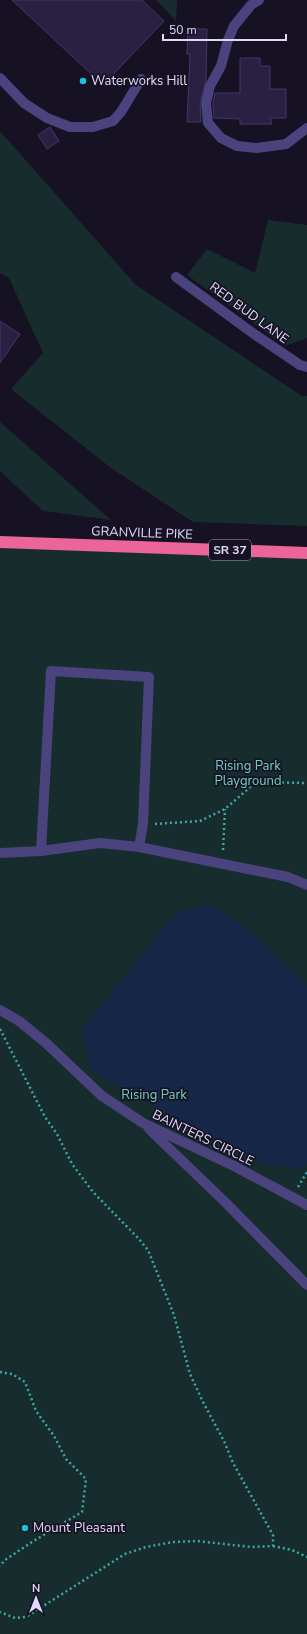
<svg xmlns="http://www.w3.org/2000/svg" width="307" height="1634" font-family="'Nunito Sans',sans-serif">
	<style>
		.green { fill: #162c2d }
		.water { fill: #172748 }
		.building { fill: #2a2042; stroke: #44356b }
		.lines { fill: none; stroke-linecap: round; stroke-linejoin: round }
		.path { stroke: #3fa7a9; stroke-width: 2.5; stroke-dasharray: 2 3; stroke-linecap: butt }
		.minor { stroke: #4a437d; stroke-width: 10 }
		.highway { stroke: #eb649a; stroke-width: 12 }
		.poi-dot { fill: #1ebfe2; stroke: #161224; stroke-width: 1.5 }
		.labels { text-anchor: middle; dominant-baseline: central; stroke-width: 3.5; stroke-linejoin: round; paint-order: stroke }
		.shield { fill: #161224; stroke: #a39dba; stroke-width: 1 }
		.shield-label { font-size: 12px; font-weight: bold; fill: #e0d9fa }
		.poi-label { font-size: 13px; fill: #e0d9fa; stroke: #161224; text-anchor: start }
		.street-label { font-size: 13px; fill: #e0d9fa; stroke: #161224 }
		.park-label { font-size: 13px; fill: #6ed1c0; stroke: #161224 }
	</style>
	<rect width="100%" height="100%" fill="#161224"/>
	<g class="green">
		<polygon points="156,0 177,0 176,21"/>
		<polygon points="0,131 136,285 302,396 307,396 307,526 193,522 111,468 11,389 43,353 9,278 0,273"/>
		<polygon points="268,220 307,225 307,338 285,346 187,275 207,249 255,273"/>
		<polygon points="0,423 0,422 111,520 43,511 0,471"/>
		<polygon points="0,546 307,555 307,1634 0,1634"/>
	</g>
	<polygon class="water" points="211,904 243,926 307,984 307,1164 303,1169 262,1164 140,1099 92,1072 81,1031 176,912"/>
	<g class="building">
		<polygon points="12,0 142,0 164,21 103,85"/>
		<polygon points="188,29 207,29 206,80 200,103 201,122 187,122 190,54 187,54"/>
		<polygon points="240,58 260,58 260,66 270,66 270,89 286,89 286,118 270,118 272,124 240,124 240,119 214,118 213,103 215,93 240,93"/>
		<polygon points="50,127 59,141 47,149 38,135"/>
		<polygon points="0,321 20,334 0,363"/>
	</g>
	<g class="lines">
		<g class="path">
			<polyline points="155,824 200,821 225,809 256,782 307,783"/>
			<polyline points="223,850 225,809"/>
			<polyline points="0,1029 45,1117 57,1134 72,1164 93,1192 139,1239 148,1250 174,1315 190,1374 204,1404 224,1441 233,1463 273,1535 273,1546 251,1547 197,1541 173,1542 146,1547 125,1554 26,1617 15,1618 0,1612"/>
			<polyline points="298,1187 307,1172"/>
			<polyline points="0,1372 12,1374 25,1382 36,1411 54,1436 66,1459 86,1479 82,1512 32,1542 5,1560 0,1566"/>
			<polyline points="273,1546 292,1550 307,1557"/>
		</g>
		<g class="minor">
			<polyline points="259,0 251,5 234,26 228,40 221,66 210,86 206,103 208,123 221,138 237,146 257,148 286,144 307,128"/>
			<polyline points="0,78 24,103 47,118 70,127 93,127 113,121 121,112 141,79"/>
			<polyline points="176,277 254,334 300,365 307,367"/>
			<polyline points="41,851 51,671 149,677 143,824 139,847"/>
			<polyline points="0,853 41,851 100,843 139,847 288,877 307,885"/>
			<polyline points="0,1010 19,1021 46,1043 102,1096 143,1123 234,1166 307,1205"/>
			<polyline points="149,1129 224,1201 307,1285"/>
		</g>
		<polyline class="highway" points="0,542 307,553"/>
	</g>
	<g class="poi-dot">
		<circle cx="83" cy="81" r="4"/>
		<circle cx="25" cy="1528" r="4"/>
	</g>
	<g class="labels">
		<rect class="shield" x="209" y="540" width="42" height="20" rx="3"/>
		<g class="shield-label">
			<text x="230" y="550">SR 37</text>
		</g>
		<g class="poi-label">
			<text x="91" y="81">Waterworks Hill</text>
			<text x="33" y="1528">Mount Pleasant</text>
		</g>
		<g class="street-label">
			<text transform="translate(249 313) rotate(36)">RED BUD LANE</text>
			<text transform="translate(142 533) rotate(2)">GRANVILLE PIKE</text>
			<text transform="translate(203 1138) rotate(26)">BAINTERS CIRCLE</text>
		</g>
		<g class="park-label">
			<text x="248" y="766">Rising Park<tspan x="248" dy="15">Playground</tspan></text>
			<text x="154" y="1095">Rising Park</text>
		</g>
	</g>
	<g transform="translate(36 1598)" stroke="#161224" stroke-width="3" paint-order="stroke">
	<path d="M0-3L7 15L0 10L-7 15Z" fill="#e0d9fa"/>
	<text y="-6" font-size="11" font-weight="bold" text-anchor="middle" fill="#e0d9fa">N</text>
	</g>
	<path d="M163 34v6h123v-6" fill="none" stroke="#e0d9fa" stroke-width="2"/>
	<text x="169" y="34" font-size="12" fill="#e0d9fa" stroke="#161224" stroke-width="3" paint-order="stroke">50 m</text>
</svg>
